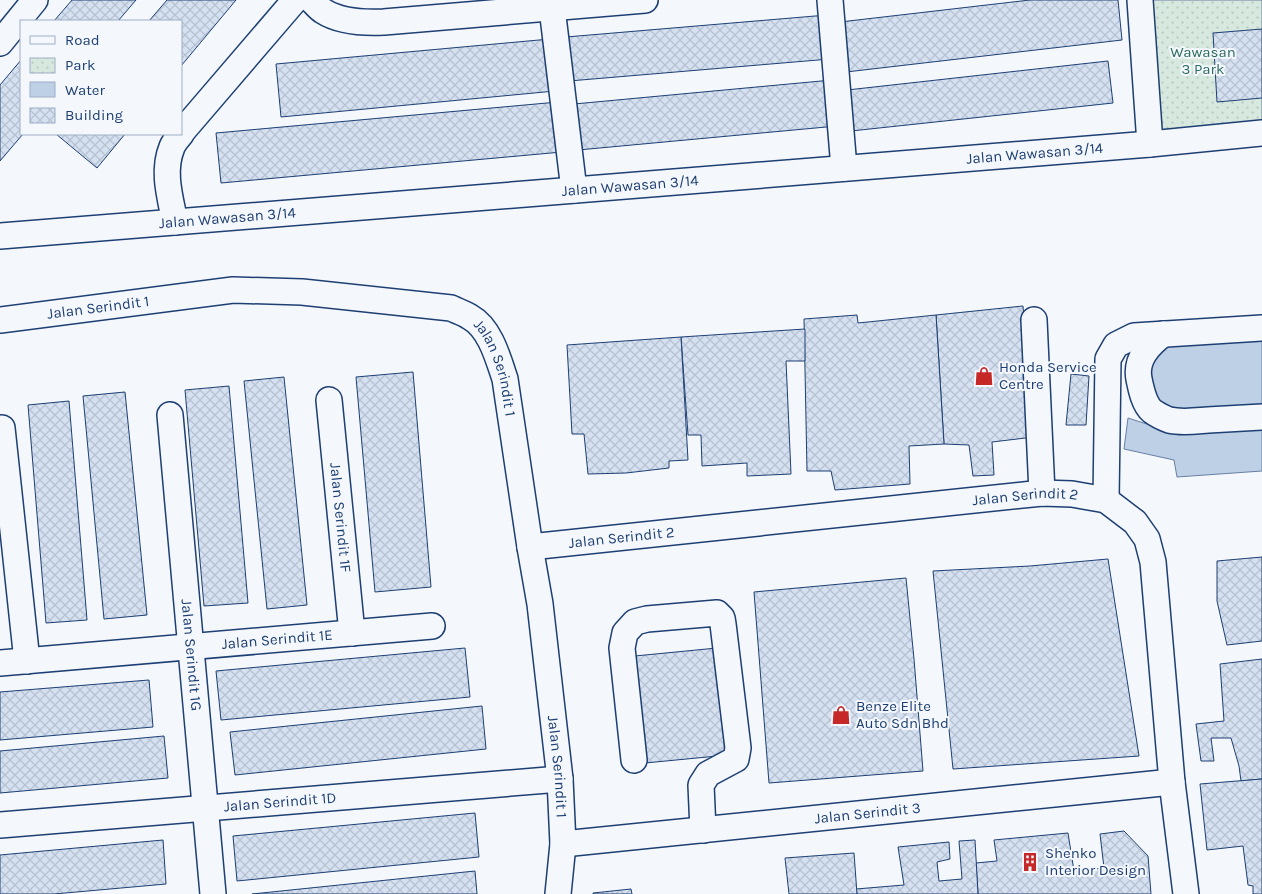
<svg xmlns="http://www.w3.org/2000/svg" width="1262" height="894" font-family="Karla,sans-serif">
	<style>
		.park { fill: url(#park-dots); stroke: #687fa3 }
		.water { fill: #bed0e5; stroke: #687fa3 }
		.building { fill: url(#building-cross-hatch); stroke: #1d3f73 }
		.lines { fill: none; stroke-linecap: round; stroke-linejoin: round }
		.minor-casing { stroke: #1d3f73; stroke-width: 28 }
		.minor { stroke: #f4f7fb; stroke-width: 25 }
		.labels { text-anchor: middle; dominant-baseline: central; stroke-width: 4; stroke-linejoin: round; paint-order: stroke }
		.park-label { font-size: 15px; fill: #2c6c60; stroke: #f4f7fb }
		.street-label { font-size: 15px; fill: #1d3f73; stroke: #f4f7fb }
		.poi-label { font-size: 15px; fill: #1d3f73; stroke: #f4f7fb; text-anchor: start }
	</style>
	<defs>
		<pattern id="park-dots" width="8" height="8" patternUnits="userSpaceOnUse" patternTransform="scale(1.25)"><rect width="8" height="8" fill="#d7e8df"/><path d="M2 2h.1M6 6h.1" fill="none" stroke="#b8c8c3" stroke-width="1.8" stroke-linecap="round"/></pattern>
		<pattern id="building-cross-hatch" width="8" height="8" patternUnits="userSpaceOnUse" patternTransform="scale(1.25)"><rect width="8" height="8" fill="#d5e0f0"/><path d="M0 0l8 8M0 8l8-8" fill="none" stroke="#b6c1d1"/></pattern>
	</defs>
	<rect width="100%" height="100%" fill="#f4f7fb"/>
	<polygon class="park" points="1139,0 1262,0 1262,133 1150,144"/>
	<g class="water">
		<path d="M 1262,337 L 1262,411 L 1173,416 L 1155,405 C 1151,376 1143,364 1170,344 Z"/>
		<polygon points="1128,418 1175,433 1262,428 1262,471 1177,477 1174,460 1124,449"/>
	</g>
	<g class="building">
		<polygon points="72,0 136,0 118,21 54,21"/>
		<polygon points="167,0 236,0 181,66 181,21 149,21"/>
		<polygon points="1030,0 1118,0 1122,40 846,72 840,22"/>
		<polygon points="827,15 830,59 569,81 566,37"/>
		<polygon points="1262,29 1262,98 1217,102 1213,33"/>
		<polygon points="550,39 555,91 281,117 276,64"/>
		<polygon points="21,60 21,134 23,134 0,161 0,85"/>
		<polygon points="1108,61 1113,103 851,131 847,90"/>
		<polygon points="832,80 837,126 578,150 574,104"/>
		<polygon points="558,102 562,152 221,183 216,133"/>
		<polygon points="56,134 125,134 97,168"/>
		<polygon points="1023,306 1034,437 992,442 994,475 973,476 969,445 944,444 936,315"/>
		<polygon points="857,315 858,323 936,315 944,444 909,446 910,484 835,490 831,471 807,471 804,319"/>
		<polygon points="805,329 805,361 786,361 791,474 747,476 747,463 702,466 701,435 688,435 681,337"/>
		<polygon points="681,337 688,460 669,461 669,468 626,473 588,474 584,434 572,434 567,345"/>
		<polygon points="413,372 431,587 375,592 356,377"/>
		<polygon points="1071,374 1089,376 1086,425 1066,425"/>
		<polygon points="284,377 307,605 267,609 244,381"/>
		<polygon points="229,386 248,603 204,606 185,390"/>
		<polygon points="125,392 147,615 104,619 83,396"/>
		<polygon points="69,401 87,620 46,623 28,405"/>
		<polygon points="1262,557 1262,641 1227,645 1217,601 1217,561"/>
		<polygon points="1108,559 1139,756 953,769 933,571 1030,566"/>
		<polygon points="906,578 914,659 923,771 769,783 754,592"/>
		<polygon points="465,648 470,697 221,720 216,671"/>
		<polygon points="717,648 728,755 645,763 635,656"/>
		<polygon points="1262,659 1262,779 1241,781 1239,766 1231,738 1211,738 1214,761 1201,761 1196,724 1224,721 1220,664"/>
		<polygon points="149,680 153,727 0,740 0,692"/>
		<polygon points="482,706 486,749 235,775 230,732"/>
		<polygon points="164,736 168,778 0,793 0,751"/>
		<polygon points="1262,779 1262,894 1253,894 1253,886 1248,885 1243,846 1207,850 1200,784"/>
		<polygon points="475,813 479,857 237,881 233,836"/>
		<polygon points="1124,831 1148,856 1151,894 978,894 976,863 997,861 994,840 1068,833 1074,871 1104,868 1100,834"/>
		<polygon points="163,840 166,884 54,894 0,894 0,855"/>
		<polygon points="975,840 978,894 857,894 856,889 904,885 898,847 949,842 950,859 937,862 939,881 962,879 959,841"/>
		<polygon points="854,853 857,894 789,894 785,858"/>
		<polygon points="475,871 477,894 252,894"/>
		<polygon points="631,889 632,894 593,894 593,893"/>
	</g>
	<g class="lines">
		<g class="minor-casing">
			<g id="minor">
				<path d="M 311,0 C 315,3 318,8 323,11 C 340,22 363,23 384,22 L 645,0"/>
				<polyline points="830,0 844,168"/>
				<polyline points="1140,0 1150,144"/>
				<polyline points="552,8 574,190"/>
				<polyline points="0,43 35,0"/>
				<polyline points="181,133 295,0"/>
				<path d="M 175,222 C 170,197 162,171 172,147 C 174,142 178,138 181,134"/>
				<path id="s1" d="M 0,236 L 1150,144 L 1262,133"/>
				<path id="s2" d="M 0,320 L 233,290 L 302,292 L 451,308 C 457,311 464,313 470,317 C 490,328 498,358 505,379 L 530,547 L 540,604 L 560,779 L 563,844 L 558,894"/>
				<polyline points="1034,320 1042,493"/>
				<path d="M 1163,334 C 1149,345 1135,359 1139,379 C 1141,389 1144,404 1152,411 C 1156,414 1164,418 1169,420 C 1182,423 1195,421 1208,420 C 1226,419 1244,418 1262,417"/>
				<path id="s3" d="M 329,400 L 352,633"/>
				<path id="s4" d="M 170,415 L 213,894"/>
				<polyline points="2,428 27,661"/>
				<polyline points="1106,500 1108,359 1116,345 1134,336 1262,328"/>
				<path id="s5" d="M 530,547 L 1042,493 L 1072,494 L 1106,500 L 1135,522 L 1147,539 L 1153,562 L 1172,782 L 1186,894"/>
				<path id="s6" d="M 0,663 L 432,626"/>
				<polyline points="634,760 622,648 625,633 635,622 647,619 717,613 722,618 723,624 738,748 736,759 708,774 701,785 703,830"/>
				<path id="s7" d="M 0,825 L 560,779"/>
				<path id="s8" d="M 563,844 L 1172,782"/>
			</g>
		</g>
		<use href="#minor" class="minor"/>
	</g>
	<defs>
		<g id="shop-bare" transform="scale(1.5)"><path d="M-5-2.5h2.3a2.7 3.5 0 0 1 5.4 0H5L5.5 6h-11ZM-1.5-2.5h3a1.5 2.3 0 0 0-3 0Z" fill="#c62828" stroke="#f4f7fb" stroke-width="2.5" paint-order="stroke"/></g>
		<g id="building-bare" transform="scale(1.5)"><path d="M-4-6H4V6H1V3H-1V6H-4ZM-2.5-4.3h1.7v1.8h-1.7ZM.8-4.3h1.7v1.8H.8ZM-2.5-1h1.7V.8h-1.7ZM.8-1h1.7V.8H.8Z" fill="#c62828" stroke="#f4f7fb" stroke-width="2.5" paint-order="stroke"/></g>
	</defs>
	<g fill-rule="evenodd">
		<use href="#shop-bare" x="984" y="376"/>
		<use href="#shop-bare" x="841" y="715"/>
		<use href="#building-bare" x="1030" y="862"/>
	</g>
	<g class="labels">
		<g class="park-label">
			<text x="1203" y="52">Wawasan<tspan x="1203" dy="17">3 Park</tspan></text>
		</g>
		<g class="street-label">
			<text stroke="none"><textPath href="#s1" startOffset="1038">Jalan Wawasan 3/14</textPath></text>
			<text stroke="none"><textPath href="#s1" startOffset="632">Jalan Wawasan 3/14</textPath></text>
			<text stroke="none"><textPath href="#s1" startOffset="228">Jalan Wawasan 3/14</textPath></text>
			<text stroke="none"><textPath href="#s2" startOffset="99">Jalan Serindit 1</textPath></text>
			<text stroke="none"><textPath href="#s2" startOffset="534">Jalan Serindit 1</textPath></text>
			<text stroke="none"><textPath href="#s5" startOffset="498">Jalan Serindit 2</textPath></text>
			<text stroke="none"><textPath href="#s3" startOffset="118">Jalan Serindit 1F</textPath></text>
			<text stroke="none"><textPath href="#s5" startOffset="92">Jalan Serindit 2</textPath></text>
			<text stroke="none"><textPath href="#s6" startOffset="278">Jalan Serindit 1E</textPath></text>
			<text stroke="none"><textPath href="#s4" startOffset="241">Jalan Serindit 1G</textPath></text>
			<text stroke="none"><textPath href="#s2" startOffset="939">Jalan Serindit 1</textPath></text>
			<text stroke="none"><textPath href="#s7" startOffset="281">Jalan Serindit 1D</textPath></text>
			<text stroke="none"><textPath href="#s8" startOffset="306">Jalan Serindit 3</textPath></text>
		</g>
		<g class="poi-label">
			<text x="999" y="367">Honda Service<tspan x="999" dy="17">Centre</tspan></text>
			<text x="856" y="706">Benze Elite<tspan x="856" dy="17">Auto Sdn Bhd</tspan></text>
			<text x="1045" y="853">Shenko<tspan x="1045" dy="17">Interior Design</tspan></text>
		</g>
	</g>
	<rect x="20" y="20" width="162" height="115" fill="#f4f7fb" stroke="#9eadc5"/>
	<rect x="30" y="36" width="25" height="8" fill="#f4f7fb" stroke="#9eadc5"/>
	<text x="65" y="45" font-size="15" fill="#1d3f73">Road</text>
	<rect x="30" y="58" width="25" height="15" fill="url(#park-dots)" stroke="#9eadc5"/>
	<text x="65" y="70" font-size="15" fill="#1d3f73">Park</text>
	<rect x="30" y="82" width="25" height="15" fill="#bed0e5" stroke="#9eadc5"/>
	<text x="65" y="95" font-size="15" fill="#1d3f73">Water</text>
	<rect x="30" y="108" width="25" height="15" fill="url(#building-cross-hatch)" stroke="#9eadc5"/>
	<text x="65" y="120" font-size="15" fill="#1d3f73">Building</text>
</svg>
